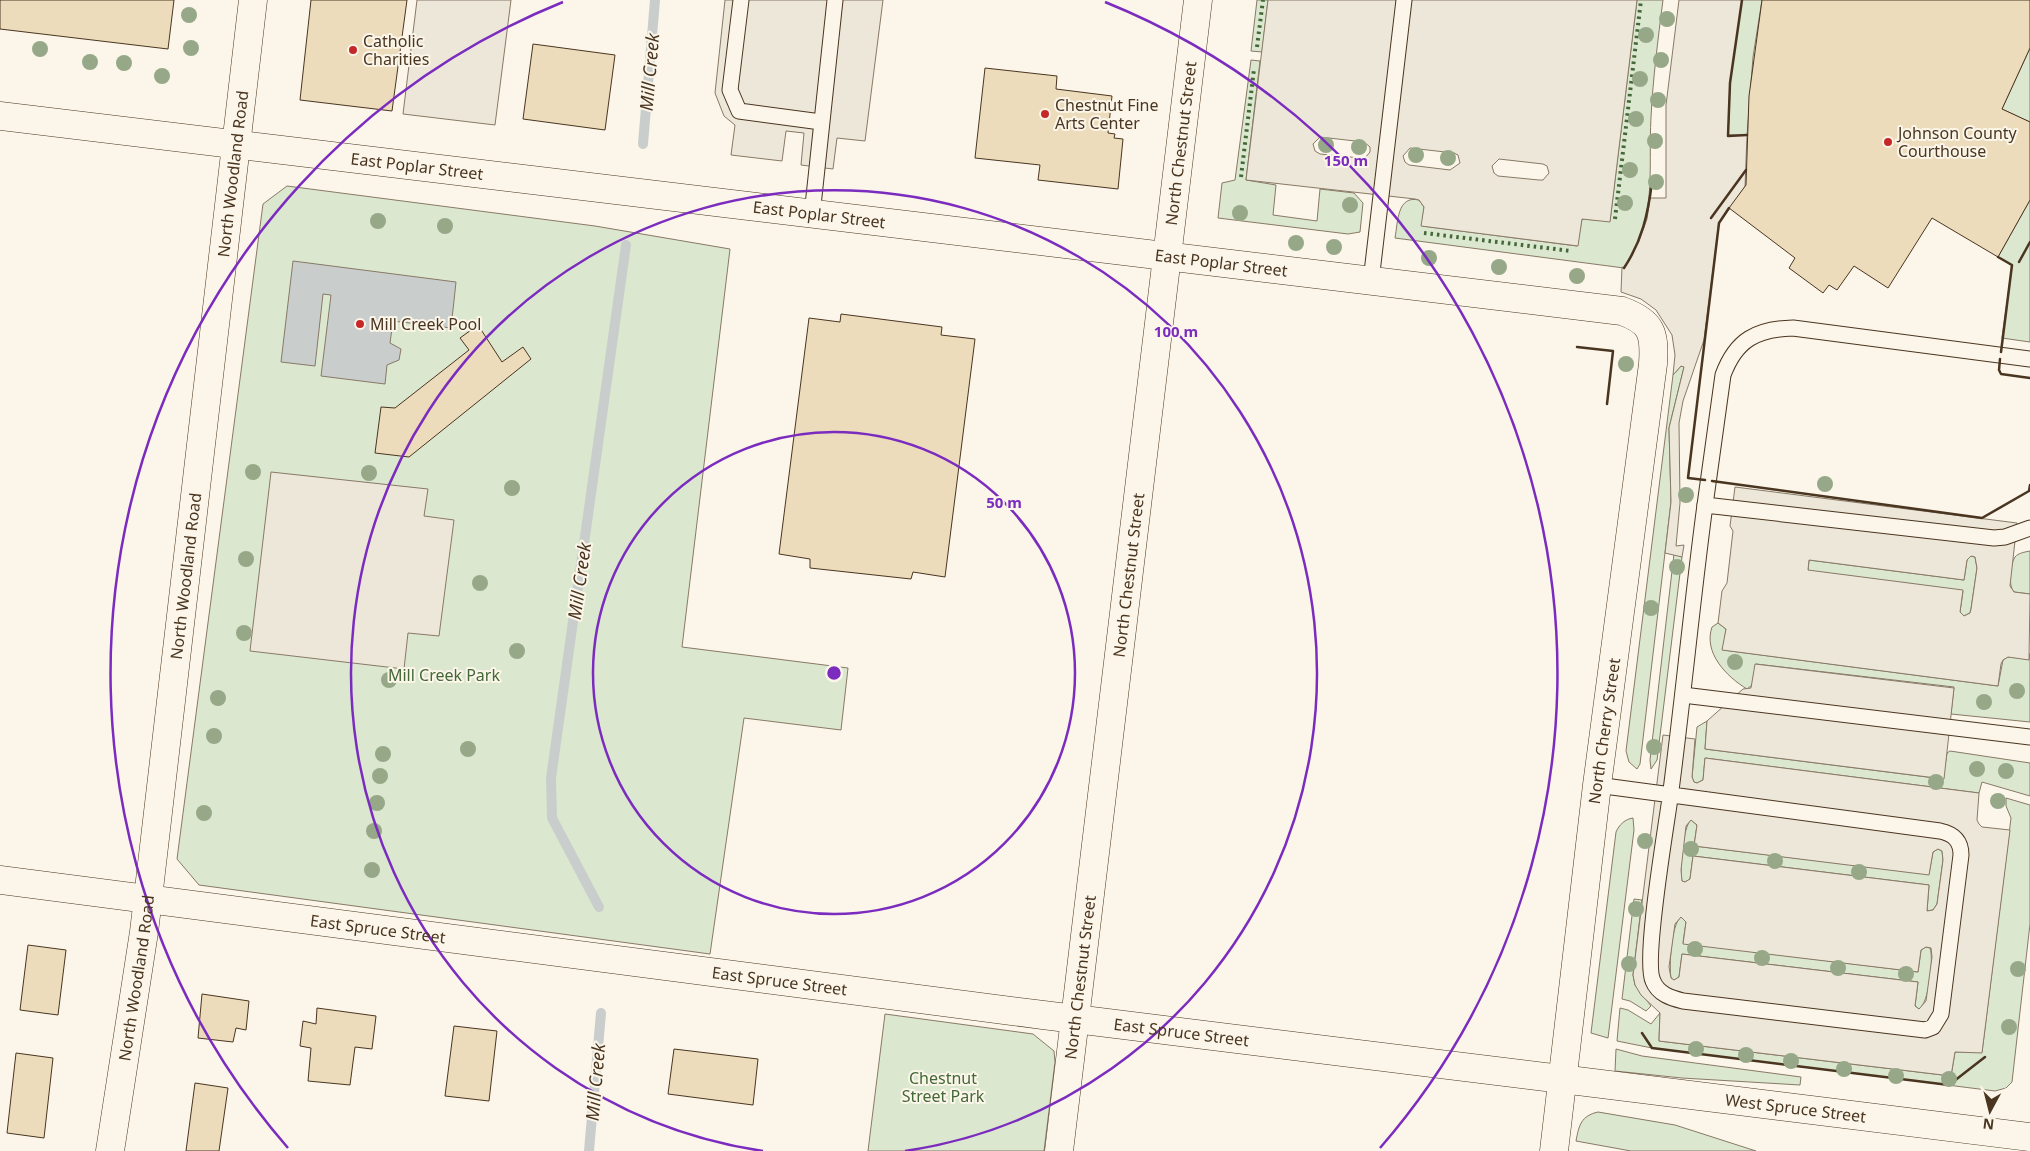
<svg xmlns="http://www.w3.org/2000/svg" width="2030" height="1151" font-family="'Noto Sans',sans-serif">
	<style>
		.green { fill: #dce7d0; stroke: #887966 }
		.parking { fill: #ede7d9; stroke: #887966; fill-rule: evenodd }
		.water { fill: #c9cecd; stroke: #887966 }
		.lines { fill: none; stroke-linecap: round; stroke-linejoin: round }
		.stream { stroke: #c9cecd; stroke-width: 10 }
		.building { fill: #ecdcbc; stroke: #4a3520 }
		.service-casing { stroke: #4a3520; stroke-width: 17 }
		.minor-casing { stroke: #4a3520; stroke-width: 29 }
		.tertiary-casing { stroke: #4a3520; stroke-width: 29 }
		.service { stroke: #fbf6e9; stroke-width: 15 }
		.minor { stroke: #fbf6e9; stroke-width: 28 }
		.tertiary { stroke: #fbf6e9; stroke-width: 28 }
		.hedge { stroke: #436837; stroke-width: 4; stroke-dasharray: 2.5 4; stroke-linecap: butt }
		.wall { stroke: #4a3520; stroke-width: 2.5 }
		.tree { fill: #96a887 }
		.ring { fill: none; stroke: #7b2cbf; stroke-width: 2.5 }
		.poi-dot { fill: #c62828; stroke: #fbf6e9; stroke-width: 2 }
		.labels { text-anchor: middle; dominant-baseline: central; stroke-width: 4; stroke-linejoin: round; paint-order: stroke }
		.poi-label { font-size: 16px; fill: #4a3520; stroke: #fbf6e9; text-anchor: start }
		.street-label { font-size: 16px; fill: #4a3520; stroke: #fbf6e9 }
		.park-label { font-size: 16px; fill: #436837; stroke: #fbf6e9 }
		.water-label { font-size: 18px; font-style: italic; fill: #4a3520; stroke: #fbf6e9 }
		.centre { fill: #7b2cbf; stroke: #fbf6e9; stroke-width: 2.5 }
		.ring-label { font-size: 15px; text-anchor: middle; font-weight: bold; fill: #7b2cbf; stroke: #fbf6e9; stroke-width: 4; stroke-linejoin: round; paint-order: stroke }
	</style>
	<rect width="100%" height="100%" fill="#fbf6e9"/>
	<g class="green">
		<polygon points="1257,0 1268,0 1262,52 1251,51"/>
		<path d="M 1637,0 L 1663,0 C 1658,39 1653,78 1651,117 C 1648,174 1658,217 1624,268 L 1395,238 C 1398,222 1397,195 1419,200 L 1424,207 L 1422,226 L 1577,246 L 1582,219 L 1610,221 Z"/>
		<polygon points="1742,0 1762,0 1753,57 1747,135 1728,136 1730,83"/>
		<polygon points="2030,48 2030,122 2002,109"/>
		<polygon points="1251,60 1260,61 1246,180 1276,185 1273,215 1317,221 1320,189 1354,193 1363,203 1360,232 1348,234 1218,218 1222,183 1235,180"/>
		<polygon points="287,186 595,226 730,249 682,647 848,668 841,730 744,718 710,954 199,885 177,859 263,204"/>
		<polygon points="2030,200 2030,342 2002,338 2012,266 1998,257"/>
		<polygon points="1681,366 1684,367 1669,428 1671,502 1640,764 1637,769 1629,762 1626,751 1673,375"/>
		<path d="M 2030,551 L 2030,594 L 2014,592 C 2008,587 2010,564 2015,557 C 2018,553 2025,552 2030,551 Z"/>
		<polygon points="1674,554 1682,557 1657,760 1651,769 1650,760"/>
		<polygon points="1971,556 1975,557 1977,568 1971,609 1970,613 1964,616 1960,612 1963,591 1808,571 1809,560 1964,580 1967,560"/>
		<path d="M 1718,623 L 1726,629 L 1723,650 L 1998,686 L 2003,660 L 2008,657 L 2029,659 L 2030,653 L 2030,722 L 1951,714 L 1954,687 L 1756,664 L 1752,685 L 1747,689 C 1727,677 1703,653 1712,627 Z"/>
		<polygon points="1707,721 1705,749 1943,779 1947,753 1950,751 2030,763 2030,796 1982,782 1979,793 1705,758 1703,780 1697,783 1694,782 1692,777 1697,727"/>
		<polygon points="2006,798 2030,805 2030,924 2012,1082 2006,1088 1995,1091 1652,1048 1617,1041 1620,1008 1628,1010 1651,1024 1660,1013 1659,1041 1951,1076 1955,1052 1982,1052 2011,818 2006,806"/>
		<path d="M 1633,818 L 1634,830 L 1608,1038 L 1591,1033 L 1616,832 C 1619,825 1625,819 1633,818 Z"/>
		<path d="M 1691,820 L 1697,825 L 1694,846 L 1929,874 L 1933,852 L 1938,849 L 1942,851 L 1943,860 L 1937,904 L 1933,910 L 1927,911 L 1929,885 L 1693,856 L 1690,879 L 1685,882 L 1682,881 C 1679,871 1683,826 1691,820 Z"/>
		<polygon points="1634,899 1642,900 1633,975 1635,985 1651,1006 1646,1011 1630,1001 1622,999"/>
		<path d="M 1681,917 L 1686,922 L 1683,943 L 1918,972 L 1921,950 L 1926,947 L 1930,948 C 1934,959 1929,1003 1919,1009 L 1915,1006 L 1918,982 L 1682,954 L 1679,977 L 1674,980 L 1671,978 C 1669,967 1671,924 1681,917 Z"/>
		<polygon points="885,1014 1033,1034 1054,1051 1055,1062 1044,1151 868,1151"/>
		<polygon points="1616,1049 1642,1056 1801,1077 1800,1085 1682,1078 1615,1071"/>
		<path d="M 1598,1112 L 1675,1125 L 1756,1151 L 1631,1151 L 1576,1141 C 1579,1125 1581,1116 1598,1112 Z"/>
	</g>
	<g class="parking">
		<polygon points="417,0 511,0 495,125 403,114"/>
		<polygon points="725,0 883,0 865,141 837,138 833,169 801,165 804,133 786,131 782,161 731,155 735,125 724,116 715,93"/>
		<path d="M 1268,0 L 1637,0 L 1610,222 L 1582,219 L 1578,246 L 1421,226 L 1424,207 L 1419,200 L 1415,199 L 1246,180 ZM 1320,137 L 1364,142 L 1370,147 L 1370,152 L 1365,158 L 1360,158 L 1320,154 L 1315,151 L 1313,144 ZM 1410,148 L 1454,153 L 1458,155 L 1460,163 L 1450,170 L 1409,165 L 1405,162 L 1403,156 ZM 1499,159 L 1543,164 L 1547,166 L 1549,173 L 1543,180 L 1539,180 L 1498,176 L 1494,173 L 1492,166 Z"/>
		<polygon points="1679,0 1742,0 1730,83 1728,135 1747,135 1745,187 1719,223 1704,340 1683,401 1679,423 1680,503 1676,546 1684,545 1682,557 1665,553 1671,502 1669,428 1684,367 1681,366 1673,375 1675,355 1672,335 1656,310 1641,299 1621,292 1622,267 1624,268 1639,241 1647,219 1650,198 1666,198 1666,105"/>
		<polygon points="271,472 428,489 424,516 454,520 439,636 408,633 404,669 250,651"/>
		<path d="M 1735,487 L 2017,523 L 2010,586 L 2014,592 L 2030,594 L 2029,660 L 2008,657 L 2003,660 L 2001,664 L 1998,686 L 1722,650 L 1726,629 L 1718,623 L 1722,591 L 1727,583 L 1733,531 L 1730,526 ZM 1971,556 L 1975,557 L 1977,568 L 1971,609 L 1970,613 L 1964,616 L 1960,612 L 1963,590 L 1808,570 L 1809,560 L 1964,580 L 1967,560 Z"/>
		<polygon points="1755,664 1954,688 1944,779 1705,749 1707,721 1743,689 1751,688"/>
		<path d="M 1663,735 L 1695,739 L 1692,777 L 1694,782 L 1697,783 L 1703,780 L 1705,758 L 1979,793 L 1977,820 L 1979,824 L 1982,827 L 2010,830 L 1982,1053 L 1955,1052 L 1951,1076 L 1659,1041 L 1660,1013 L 1641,995 L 1635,985 L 1633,975 ZM 1691,820 L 1697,825 L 1694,846 L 1929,875 L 1933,852 L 1938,849 L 1942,851 L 1943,860 L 1937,904 L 1933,910 L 1927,911 L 1929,885 L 1693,856 L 1690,879 L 1685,882 L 1682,881 L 1681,870 L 1686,826 ZM 1681,917 L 1686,922 L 1683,944 L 1918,972 L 1921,950 L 1926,947 L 1931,948 L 1932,957 L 1926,1001 L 1919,1009 L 1915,1006 L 1918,982 L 1682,954 L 1679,977 L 1674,980 L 1671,978 L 1669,967 L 1675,924 Z"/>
	</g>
	<polygon class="water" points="293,261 456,282 451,328 393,321 390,343 401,349 399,360 387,365 385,384 321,376 331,295 323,294 315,366 281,362"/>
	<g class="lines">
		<g class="stream">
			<polyline points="643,144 655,0"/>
			<polyline points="599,907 552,818 551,778 626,245"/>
			<polyline points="589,1151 601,1013"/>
		</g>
	</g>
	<g class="building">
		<polygon points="0,0 174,0 168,49 0,29"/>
		<polygon points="311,0 407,0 392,111 300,100"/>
		<polygon points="1762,0 2030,0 2030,48 2002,109 2030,122 2030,200 1998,257 1932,218 1888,288 1854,266 1837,290 1829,285 1823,293 1789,268 1795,258 1729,208 1746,185 1749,96"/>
		<polygon points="533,44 615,55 605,130 523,119"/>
		<polygon points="985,68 1057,76 1056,89 1112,96 1108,133 1115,134 1114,138 1123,139 1118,189 1038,180 1040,165 975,158"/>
		<polygon points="841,314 942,327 941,335 975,339 945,577 913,572 911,579 810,568 810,559 779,554 809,318 840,322"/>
		<polygon points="478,325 502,362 523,347 531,359 409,457 375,453 381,407 395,408 469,350 460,338"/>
		<polygon points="28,945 66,950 58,1015 20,1010"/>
		<polygon points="202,994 249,1001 246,1030 236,1028 233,1042 198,1038"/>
		<polygon points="317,1008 376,1016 372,1049 355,1047 350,1085 308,1081 311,1048 300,1046 303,1021 316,1024"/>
		<polygon points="454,1026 497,1031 489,1101 445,1096"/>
		<polygon points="674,1049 758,1059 753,1105 668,1094"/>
		<polygon points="16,1053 53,1058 44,1138 7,1133"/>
		<polygon points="195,1083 228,1088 219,1151 186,1151"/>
	</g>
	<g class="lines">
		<g class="service-casing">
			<g id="service">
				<polyline points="741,0 730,90 739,111 821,122"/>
				<polyline points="812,215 835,0"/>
				<polyline points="1371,281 1404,0"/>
				<path d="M 1705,505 L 1723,375 C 1736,340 1756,329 1793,328 L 2030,359"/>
				<polyline points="1683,695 2030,737"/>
				<path d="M 1597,785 L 1940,831 C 1954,834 1961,841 1961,855 L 1941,1014 L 1933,1027 L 1925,1030 L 1683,1001 C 1671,998 1658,994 1653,981 C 1643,961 1666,828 1670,798 C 1683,700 1692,602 1705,505 L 1994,538 L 2005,537 L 2030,528"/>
			</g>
		</g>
		<g class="minor-casing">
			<g id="minor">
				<path id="s1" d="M 0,116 L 1622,311 C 1652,322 1655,333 1653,364 L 1597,785 L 1554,1151"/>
				<path id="s2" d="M 110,1151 L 144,932 L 253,0"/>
				<path id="s3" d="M 1059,1151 L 1198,0"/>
			</g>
		</g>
		<g class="tertiary-casing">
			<g id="tertiary">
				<path id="s4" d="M 0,880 L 1043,1015 L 2030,1137"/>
			</g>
		</g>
		<use href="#service" class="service"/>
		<use href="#minor" class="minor"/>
		<use href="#tertiary" class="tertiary"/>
		<g class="hedge">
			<polyline points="1257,47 1263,0"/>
			<polyline points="1241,177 1254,69"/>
			<polyline points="1615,219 1641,0"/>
			<polyline points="1424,233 1571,251"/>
		</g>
		<g class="wall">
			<polyline points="1742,0 1730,83 1728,136 1747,135"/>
			<polyline points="1711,218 1746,170"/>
			<polyline points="1998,257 2012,265 2001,352"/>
			<polyline points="2019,262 2030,242"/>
			<path d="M 1624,268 C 1642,241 1648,214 1652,182"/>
			<polyline points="1577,347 1613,351 1607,404"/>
			<polyline points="2000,359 1999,370 2001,374 2030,378"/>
			<polyline points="1705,480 1688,478 1719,223 1729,208"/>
			<polyline points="1712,481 1982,518 2029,491 2030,485"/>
			<polyline points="1642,1033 1652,1048 1949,1085 1985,1057"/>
		</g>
	</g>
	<g class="tree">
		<circle cx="189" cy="15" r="8"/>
		<circle cx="1667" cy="19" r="8"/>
		<circle cx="1646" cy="35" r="8"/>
		<circle cx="191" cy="48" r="8"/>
		<circle cx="40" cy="49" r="8"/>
		<circle cx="1661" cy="60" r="8"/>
		<circle cx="90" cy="62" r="8"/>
		<circle cx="124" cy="63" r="8"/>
		<circle cx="162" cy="76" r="8"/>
		<circle cx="1640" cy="79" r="8"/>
		<circle cx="1658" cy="100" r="8"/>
		<circle cx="1636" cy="119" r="8"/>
		<circle cx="1655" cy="141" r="8"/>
		<circle cx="1326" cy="145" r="8"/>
		<circle cx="1359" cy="147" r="8"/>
		<circle cx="1416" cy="155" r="8"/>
		<circle cx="1448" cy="158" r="8"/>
		<circle cx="1630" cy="170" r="8"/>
		<circle cx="1656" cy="182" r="8"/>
		<circle cx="1625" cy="203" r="8"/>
		<circle cx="1350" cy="205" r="8"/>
		<circle cx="1240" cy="213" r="8"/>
		<circle cx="378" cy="221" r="8"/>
		<circle cx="445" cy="226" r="8"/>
		<circle cx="1296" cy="243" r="8"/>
		<circle cx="1334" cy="247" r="8"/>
		<circle cx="1429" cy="258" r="8"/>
		<circle cx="1499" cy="267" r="8"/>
		<circle cx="1577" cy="276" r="8"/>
		<circle cx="1626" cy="364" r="8"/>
		<circle cx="253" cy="472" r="8"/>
		<circle cx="369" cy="473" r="8"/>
		<circle cx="1825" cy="484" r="8"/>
		<circle cx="512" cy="488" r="8"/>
		<circle cx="1686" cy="495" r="8"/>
		<circle cx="246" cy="559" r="8"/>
		<circle cx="1677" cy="567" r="8"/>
		<circle cx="480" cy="583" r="8"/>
		<circle cx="1651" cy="608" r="8"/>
		<circle cx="244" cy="633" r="8"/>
		<circle cx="517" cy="651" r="8"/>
		<circle cx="1735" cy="662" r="8"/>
		<circle cx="389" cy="680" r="8"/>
		<circle cx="2017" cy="691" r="8"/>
		<circle cx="218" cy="698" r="8"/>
		<circle cx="1984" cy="702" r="8"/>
		<circle cx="214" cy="736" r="8"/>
		<circle cx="1654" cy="747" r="8"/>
		<circle cx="468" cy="749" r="8"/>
		<circle cx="383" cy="754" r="8"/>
		<circle cx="1977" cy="769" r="8"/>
		<circle cx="2006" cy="771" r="8"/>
		<circle cx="380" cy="776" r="8"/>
		<circle cx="1936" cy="782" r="8"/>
		<circle cx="1998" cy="801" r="8"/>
		<circle cx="377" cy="803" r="8"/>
		<circle cx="204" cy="813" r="8"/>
		<circle cx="374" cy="831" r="8"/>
		<circle cx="1645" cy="841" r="8"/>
		<circle cx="1691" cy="849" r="8"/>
		<circle cx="1775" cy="861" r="8"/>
		<circle cx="372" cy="870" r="8"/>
		<circle cx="1859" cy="872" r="8"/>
		<circle cx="1636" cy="909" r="8"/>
		<circle cx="1695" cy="949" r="8"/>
		<circle cx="1762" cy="958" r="8"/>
		<circle cx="1629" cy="964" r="8"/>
		<circle cx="1838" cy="968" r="8"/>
		<circle cx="2018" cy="969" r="8"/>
		<circle cx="1906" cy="974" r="8"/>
		<circle cx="2009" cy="1027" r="8"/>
		<circle cx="1696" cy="1049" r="8"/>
		<circle cx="1746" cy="1055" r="8"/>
		<circle cx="1791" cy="1061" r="8"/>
		<circle cx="1844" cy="1069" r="8"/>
		<circle cx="1896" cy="1076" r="8"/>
		<circle cx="1949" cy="1079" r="8"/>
	</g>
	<g class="ring">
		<circle cx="834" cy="673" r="241"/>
		<path d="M763 1151A483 483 0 1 1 905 1151"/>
		<path d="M288 1148A724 724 0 0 1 563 2M1105 2A724 724 0 0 1 1380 1148"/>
	</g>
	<g class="poi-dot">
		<circle cx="353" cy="50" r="5"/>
		<circle cx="1045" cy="114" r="5"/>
		<circle cx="1888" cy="142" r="5"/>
		<circle cx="360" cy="324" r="5"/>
	</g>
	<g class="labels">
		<g class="poi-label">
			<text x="363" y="41">Catholic<tspan x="363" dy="18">Charities</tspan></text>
			<text x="1055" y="105">Chestnut Fine<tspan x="1055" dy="18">Arts Center</tspan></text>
			<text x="1898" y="133">Johnson County<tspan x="1898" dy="18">Courthouse</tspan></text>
			<text x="370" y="324">Mill Creek Pool</text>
		</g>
		<g class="street-label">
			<text stroke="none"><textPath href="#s3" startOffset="1015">North Chestnut Street</textPath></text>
			<text stroke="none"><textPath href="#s1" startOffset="420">East Poplar Street</textPath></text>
			<text stroke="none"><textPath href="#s2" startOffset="985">North Woodland Road</textPath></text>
			<text stroke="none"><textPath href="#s1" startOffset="825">East Poplar Street</textPath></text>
			<text stroke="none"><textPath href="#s1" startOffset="1230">East Poplar Street</textPath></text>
			<text stroke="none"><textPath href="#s2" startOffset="580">North Woodland Road</textPath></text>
			<text stroke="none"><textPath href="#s3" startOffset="580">North Chestnut Street</textPath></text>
			<text transform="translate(1604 731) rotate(-82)">North Cherry Street</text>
			<text stroke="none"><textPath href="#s4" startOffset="381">East Spruce Street</textPath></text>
			<text stroke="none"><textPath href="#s2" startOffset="175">North Woodland Road</textPath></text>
			<text stroke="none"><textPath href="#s3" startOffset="175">North Chestnut Street</textPath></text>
			<text stroke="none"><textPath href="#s4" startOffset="786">East Spruce Street</textPath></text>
			<text stroke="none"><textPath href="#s4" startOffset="1191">East Spruce Street</textPath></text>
			<text stroke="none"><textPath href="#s4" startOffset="1810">West Spruce Street</textPath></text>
		</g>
		<g class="park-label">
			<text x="444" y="675">Mill Creek Park</text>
			<text x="943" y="1078">Chestnut<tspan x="943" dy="18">Street Park</tspan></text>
		</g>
		<g class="water-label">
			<text transform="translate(649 72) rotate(-85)">Mill Creek</text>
			<text transform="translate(579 581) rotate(-82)">Mill Creek</text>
			<text transform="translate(595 1082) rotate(-85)">Mill Creek</text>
		</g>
	</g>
	<circle cx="834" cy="673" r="8" class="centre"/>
	<g class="ring-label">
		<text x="1346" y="166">150 m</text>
		<text x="1176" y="337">100 m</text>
		<text x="1004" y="508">50 m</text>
	</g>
	<g transform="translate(1990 1111) rotate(187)" stroke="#fbf6e9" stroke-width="4" paint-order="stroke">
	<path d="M0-4L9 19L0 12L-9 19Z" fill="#4a3520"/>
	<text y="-8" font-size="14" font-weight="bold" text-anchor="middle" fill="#4a3520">N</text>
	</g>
</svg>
